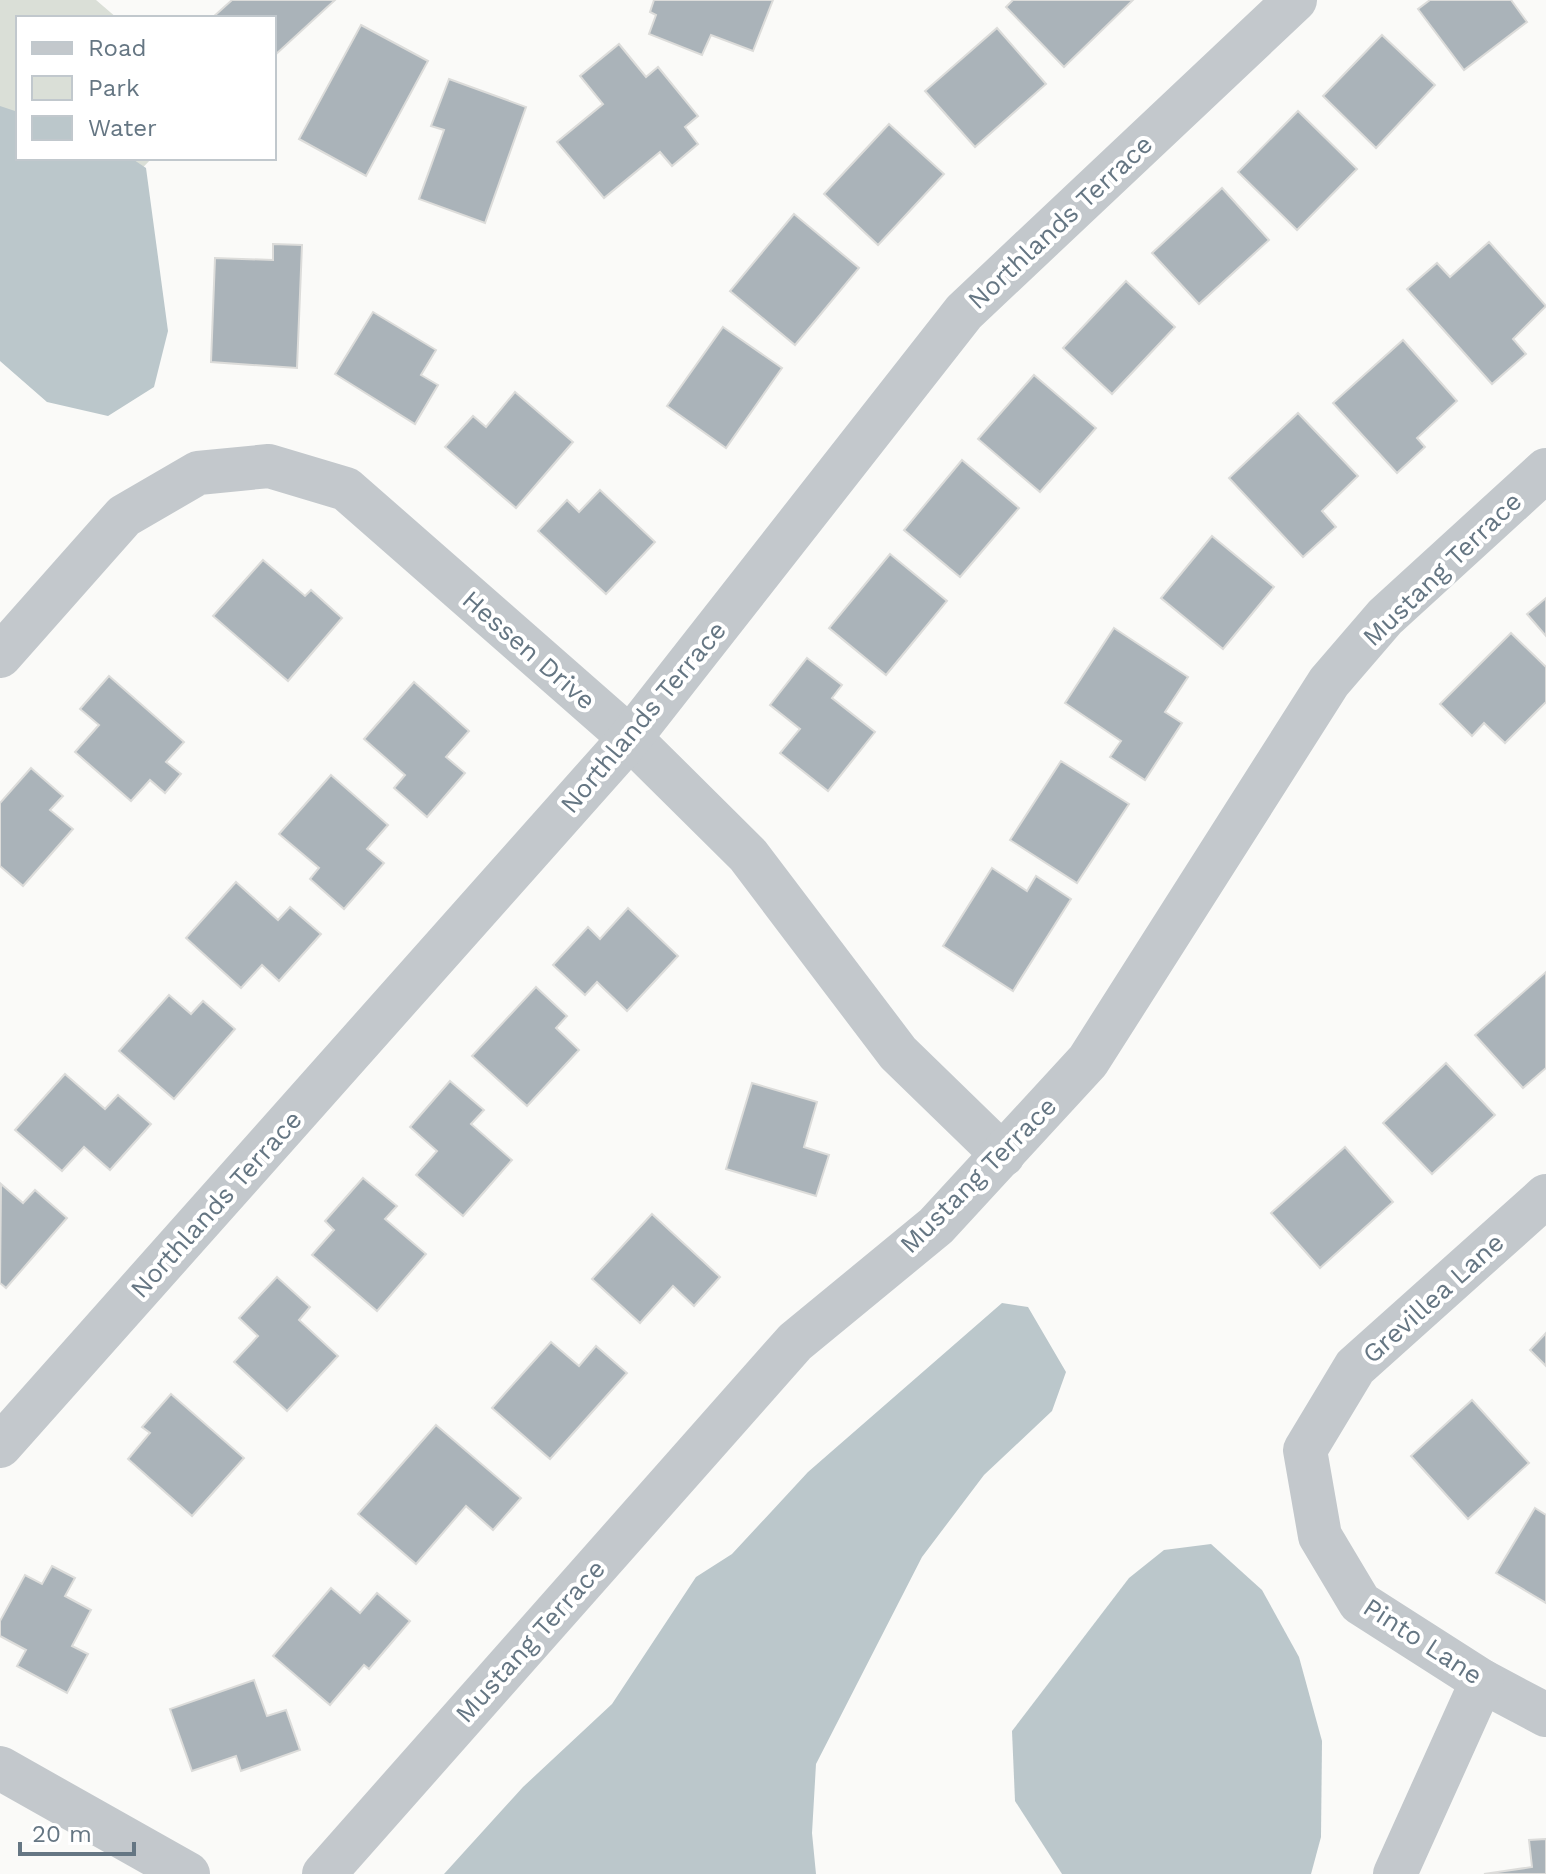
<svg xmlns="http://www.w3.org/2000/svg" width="1546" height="1874" font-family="'Work Sans',sans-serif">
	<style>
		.green { fill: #dadfd7 }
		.water { fill: #bbc7cb }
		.building { fill: #aab3b9; stroke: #dcdcda; stroke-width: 2 }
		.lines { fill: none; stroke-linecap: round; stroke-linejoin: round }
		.minor { stroke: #c3c8cc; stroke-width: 44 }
		.labels { text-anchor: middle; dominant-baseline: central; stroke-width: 8; stroke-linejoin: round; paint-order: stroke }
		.street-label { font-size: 26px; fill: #657683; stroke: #fff }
	</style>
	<rect width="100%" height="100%" fill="#fafaf8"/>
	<polygon class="green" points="0,0 96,0 117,18 18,18 18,158 152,158 0,316"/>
	<g class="water">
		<polygon points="0,106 18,112 18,158 131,158 146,168 168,331 154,387 108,416 47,402 0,361"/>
		<polygon points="1002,1303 1028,1307 1066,1372 1052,1411 984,1475 922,1557 816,1764 812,1833 816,1874 444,1874 523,1787 612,1704 696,1577 732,1554 808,1472"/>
		<polygon points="1211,1544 1262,1590 1299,1657 1322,1741 1321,1837 1311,1874 1062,1874 1015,1801 1012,1731 1129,1578 1164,1550"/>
	</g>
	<g class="building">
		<polygon points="232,0 335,0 274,56 274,18 212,18"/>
		<polygon points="654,0 773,0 753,51 711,35 702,55 649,34 656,15 650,12"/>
		<polygon points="1013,0 1133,0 1064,67 1006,7"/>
		<polygon points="1430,0 1511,0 1527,22 1464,70 1418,9"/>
		<polygon points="361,25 428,61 366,176 299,139"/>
		<polygon points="997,28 1046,84 975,147 925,91"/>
		<polygon points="1382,35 1435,85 1376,148 1323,96"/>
		<polygon points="619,44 646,77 658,67 698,116 685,127 698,144 672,166 660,152 604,198 557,142 603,104 580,76"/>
		<polygon points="449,79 526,107 485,223 419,199 444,130 431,126"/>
		<polygon points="1298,111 1357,169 1297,230 1238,172"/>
		<polygon points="889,124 944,174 878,245 824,194"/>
		<polygon points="1222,188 1269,240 1199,304 1152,253"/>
		<polygon points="794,214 859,268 795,345 730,291"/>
		<polygon points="1489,242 1546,306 1513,339 1526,354 1492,384 1407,289 1437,263 1450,277"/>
		<polygon points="273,244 302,245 297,368 211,362 215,258 273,260"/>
		<polygon points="1126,281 1175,327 1112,394 1063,348"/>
		<polygon points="373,312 436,350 421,375 438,385 415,424 335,374"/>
		<polygon points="723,327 782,368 726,448 667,406"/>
		<polygon points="1403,340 1457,401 1417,438 1425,447 1397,473 1333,403"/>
		<polygon points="1034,375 1096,428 1040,492 978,439"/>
		<polygon points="515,392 573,442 516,508 445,447 473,416 486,427"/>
		<polygon points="1298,413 1358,476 1322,511 1336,527 1303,557 1229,478"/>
		<polygon points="962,460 1019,508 960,577 904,530"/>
		<polygon points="600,490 655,542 606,594 538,531 567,500 579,512"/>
		<polygon points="1212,536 1274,587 1223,649 1161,598"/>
		<polygon points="890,554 947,601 886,675 829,628"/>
		<polygon points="263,560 305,596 311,590 342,618 288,681 213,616"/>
		<polygon points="1546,598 1546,636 1527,614"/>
		<polygon points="1114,628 1188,677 1165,712 1182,723 1145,780 1110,757 1121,741 1065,703"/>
		<polygon points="1511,633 1546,667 1546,702 1505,743 1484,723 1472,736 1440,704"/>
		<polygon points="807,658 842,685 832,698 875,732 828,791 780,753 800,729 770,705"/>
		<polygon points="109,676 184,742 166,762 181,774 165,793 150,780 131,801 75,752 99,725 80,709"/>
		<polygon points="414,682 469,731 446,757 465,773 427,817 394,788 405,775 364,739"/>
		<polygon points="1061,761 1129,804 1077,883 1010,840"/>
		<polygon points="31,768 63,796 50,810 73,829 23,886 0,866 0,803"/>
		<polygon points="331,775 388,825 367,849 384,863 344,909 310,879 319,868 279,834"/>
		<polygon points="992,868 1027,891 1036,876 1071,899 1013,991 943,946"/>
		<polygon points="236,882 278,920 290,907 321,934 279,981 262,965 241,988 186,938"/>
		<polygon points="628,908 678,956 627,1011 597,982 585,995 553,965 588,927 600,939"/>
		<polygon points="1546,972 1546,1068 1523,1088 1475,1035"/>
		<polygon points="536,987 567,1016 556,1028 579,1050 527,1106 472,1056"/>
		<polygon points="169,995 191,1014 203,1001 235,1029 174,1099 119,1051"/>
		<polygon points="1446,1063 1495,1115 1432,1174 1383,1123"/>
		<polygon points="65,1074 105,1109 118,1095 151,1124 110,1170 84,1147 62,1171 15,1130"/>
		<polygon points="450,1081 484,1110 471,1124 512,1160 463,1216 416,1175 437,1151 410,1127"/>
		<polygon points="752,1083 817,1102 804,1147 829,1155 816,1196 726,1169"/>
		<polygon points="1345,1147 1393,1202 1320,1268 1271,1213"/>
		<polygon points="363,1178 397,1206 385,1219 426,1254 377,1311 312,1255 334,1230 325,1221"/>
		<polygon points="1,1184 23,1203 35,1190 67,1218 6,1288 0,1283"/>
		<polygon points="652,1214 720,1277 694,1306 673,1286 640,1323 592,1279"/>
		<polygon points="277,1277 310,1307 299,1320 338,1356 287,1411 234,1362 258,1336 239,1318"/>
		<polygon points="1546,1333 1546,1366 1530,1350"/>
		<polygon points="551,1342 579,1366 596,1346 627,1373 550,1459 492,1408"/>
		<polygon points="171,1394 244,1458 192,1516 128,1459 150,1433 142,1427"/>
		<polygon points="1472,1400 1529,1463 1468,1519 1411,1456"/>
		<polygon points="436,1425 521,1498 493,1530 466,1506 416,1564 358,1514"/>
		<polygon points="1535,1508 1546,1515 1546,1603 1496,1573"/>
		<polygon points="52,1566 75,1578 65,1596 91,1610 72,1646 88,1654 67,1693 17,1666 26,1650 0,1636 0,1621 25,1575 42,1584"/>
		<polygon points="331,1588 360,1613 377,1593 410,1621 369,1669 364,1665 330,1705 273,1656"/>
		<polygon points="254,1680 267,1716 286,1710 300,1750 241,1771 236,1756 192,1771 170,1709"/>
		<polygon points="1546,1839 1546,1874 1484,1874 1532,1867 1529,1840"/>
	</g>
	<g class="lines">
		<g class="minor">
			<polyline points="0,656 124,516 198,473 269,466 346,489 630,738 748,855 898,1053 1003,1155"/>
			<polyline points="1546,1196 1355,1367 1305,1450 1320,1536 1360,1603 1482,1681 1546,1715"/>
			<polyline points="0,1446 630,738 964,312 1295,0"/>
			<polyline points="0,1768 188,1874"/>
			<polyline points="324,1874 795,1342 936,1226 1088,1061 1329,682 1385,617 1546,470"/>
			<polyline points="1395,1874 1482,1681"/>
		</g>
	</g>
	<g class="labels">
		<g class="street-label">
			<text transform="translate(1060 222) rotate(-43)">Northlands Terrace</text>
			<text transform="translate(1442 569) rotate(-44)">Mustang Terrace</text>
			<text transform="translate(529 650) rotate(41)">Hessen Drive</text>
			<text transform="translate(643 717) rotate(-50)">Northlands Terrace</text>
			<text transform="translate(978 1175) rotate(-45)">Mustang Terrace</text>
			<text transform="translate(216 1204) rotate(-48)">Northlands Terrace</text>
			<text transform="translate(1433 1298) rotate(-42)">Grevillea Lane</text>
			<text transform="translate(530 1641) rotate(-48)">Mustang Terrace</text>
			<text transform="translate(1423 1641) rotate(33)">Pinto Lane</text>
		</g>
	</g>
	<rect x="16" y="16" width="260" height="144" fill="#ffffff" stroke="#c1c8cd" stroke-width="2"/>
	<rect x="32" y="42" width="40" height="12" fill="#c3c8cc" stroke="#c1c8cd" stroke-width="2"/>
	<text x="88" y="56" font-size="24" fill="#657683">Road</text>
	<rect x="32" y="76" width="40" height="24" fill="#dadfd7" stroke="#c1c8cd" stroke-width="2"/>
	<text x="88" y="96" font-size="24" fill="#657683">Park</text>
	<rect x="32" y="116" width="40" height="24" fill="#bbc7cb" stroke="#c1c8cd" stroke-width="2"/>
	<text x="88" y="136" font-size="24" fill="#657683">Water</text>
	<path d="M20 1842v12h114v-12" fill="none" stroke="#657683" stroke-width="4"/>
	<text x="32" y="1842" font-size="24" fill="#657683" stroke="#ffffff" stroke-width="6" paint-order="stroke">20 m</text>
</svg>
